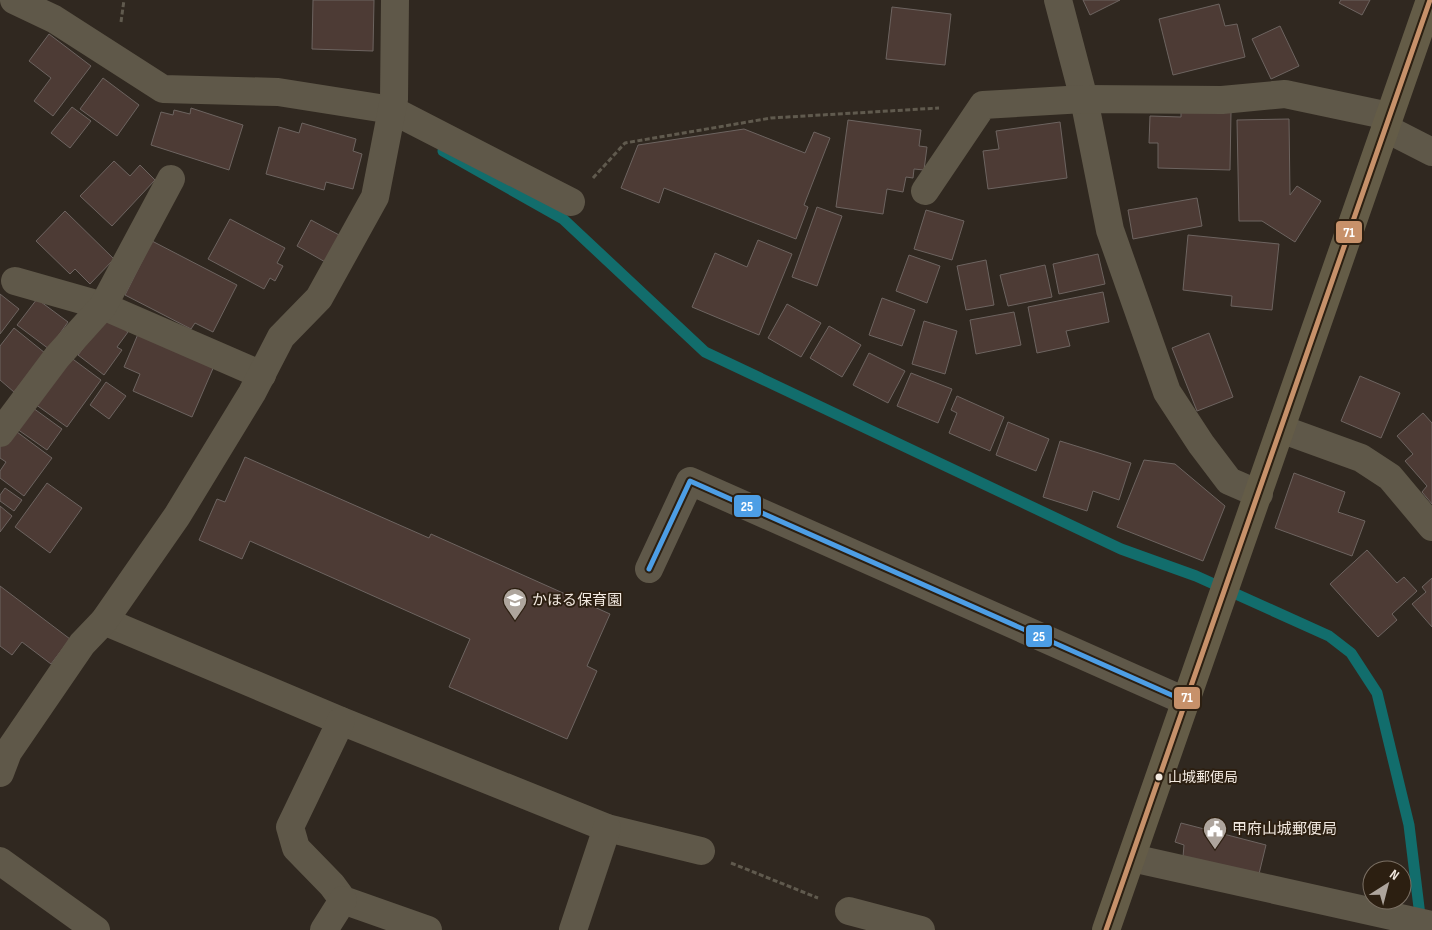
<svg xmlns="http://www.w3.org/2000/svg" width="1432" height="930" font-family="'Sofia Sans Condensed','Noto Sans JP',sans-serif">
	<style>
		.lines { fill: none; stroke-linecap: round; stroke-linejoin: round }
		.stream { stroke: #126d6c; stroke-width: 11 }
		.building { fill: #4d3b35; stroke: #6d6460 }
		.path { stroke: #605a4e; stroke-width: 3; stroke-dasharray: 5 2.5; stroke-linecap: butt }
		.minor { stroke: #5f5849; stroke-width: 28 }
		.major { stroke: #645c47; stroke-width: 28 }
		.bus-1-casing { stroke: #2c1f11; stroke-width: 9 }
		.bus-2-casing { stroke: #2c1f11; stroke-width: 9 }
		.bus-1 { stroke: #4d9ee5; stroke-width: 5 }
		.bus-2 { stroke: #c7916a; stroke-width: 5 }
		.bus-dot { fill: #f2e9e0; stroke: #2c1f11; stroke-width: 2 }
		.labels { text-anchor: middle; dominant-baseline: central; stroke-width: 4; stroke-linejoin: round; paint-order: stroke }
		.bus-label { font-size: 14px; fill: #f2e9e0; stroke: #2c1f11; text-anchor: start }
		.poi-label { font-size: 15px; fill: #f2e9e0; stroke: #2c1f11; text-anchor: start }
		.line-badge { stroke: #2c1f11; stroke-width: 2 }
		.badge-label { font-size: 14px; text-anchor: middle; font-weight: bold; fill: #fff }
	</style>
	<rect width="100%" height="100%" fill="#302820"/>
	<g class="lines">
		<polyline class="stream" points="443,151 563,219 705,352 1121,549 1196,576 1329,636 1351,653 1377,693 1409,825 1421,924"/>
	</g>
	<g class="building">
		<polygon points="313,0 374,0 373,51 312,49"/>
		<polygon points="1083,0 1120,0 1090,15"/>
		<polygon points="1341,0 1370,0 1362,15 1339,3"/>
		<polygon points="1219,4 1225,26 1237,24 1245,57 1173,75 1159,19"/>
		<polygon points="892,7 951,14 945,65 886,59"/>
		<polygon points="1280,26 1299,66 1271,79 1252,39"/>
		<polygon points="49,34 91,66 53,116 34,101 51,78 29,61"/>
		<polygon points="103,78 139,105 117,136 80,109"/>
		<polygon points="72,107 91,121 70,148 51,133"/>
		<polygon points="191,108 243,125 229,170 151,145 161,112 173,115 174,110 190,114"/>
		<polygon points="1181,111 1231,112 1230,170 1158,168 1158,143 1149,143 1150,116 1181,117"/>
		<polygon points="1289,119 1290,195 1297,186 1321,201 1295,242 1262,221 1239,221 1237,120"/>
		<polygon points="848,120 921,130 919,146 927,147 924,170 914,169 913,178 906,177 903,192 887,189 883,214 836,207"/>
		<polygon points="1060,122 1067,178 988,189 983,151 999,149 996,131"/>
		<polygon points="302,123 356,139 353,151 362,154 353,189 326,182 324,190 266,174 279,127 299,133"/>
		<polygon points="744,129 805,153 814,132 830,138 804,205 808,207 796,239 664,188 659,203 621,188 638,145"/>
		<polygon points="114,161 130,176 140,165 155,180 112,226 80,196"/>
		<polygon points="1197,198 1202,226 1133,239 1128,210"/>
		<polygon points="817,207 842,216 817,286 792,277"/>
		<polygon points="926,210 964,221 952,260 914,249"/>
		<polygon points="65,211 114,259 90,284 75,269 70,274 36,241"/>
		<polygon points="230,219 285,248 277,263 283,266 275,281 270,278 264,289 208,259"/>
		<polygon points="311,220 341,236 327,263 297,246"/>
		<polygon points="1188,235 1279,244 1272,310 1231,306 1232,296 1183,290"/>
		<polygon points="758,240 792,254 759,335 692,307 715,253 747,267"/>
		<polygon points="152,241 237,285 213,332 195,323 191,329 125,295"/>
		<polygon points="1098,254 1105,284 1059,294 1053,264"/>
		<polygon points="909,255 940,266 927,303 896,291"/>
		<polygon points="986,260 994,305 966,310 957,266"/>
		<polygon points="1045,265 1052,297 1008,306 1000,275"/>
		<polygon points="1103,292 1109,322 1066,331 1070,346 1037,353 1028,307"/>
		<polygon points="0,294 19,309 0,334"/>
		<polygon points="882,298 915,310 902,346 869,335"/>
		<polygon points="37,299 68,322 49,349 17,325"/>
		<polygon points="787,304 821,323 801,357 768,338"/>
		<polygon points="1014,312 1021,345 976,354 970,320"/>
		<polygon points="107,316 128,332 117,347 122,350 104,375 78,355"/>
		<polygon points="924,321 957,331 945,374 912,364"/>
		<polygon points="829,326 861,345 842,377 810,358"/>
		<polygon points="14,328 45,353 14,392 0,380 0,346"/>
		<polygon points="1209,333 1233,397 1197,411 1172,348"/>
		<polygon points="138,334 214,366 192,417 133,391 140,374 124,367"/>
		<polygon points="869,353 905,371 888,403 853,385"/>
		<polygon points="70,357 101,380 67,427 35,404"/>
		<polygon points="911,373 952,389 938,423 897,406"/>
		<polygon points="1360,376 1400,393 1381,438 1341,421"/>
		<polygon points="106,382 126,396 109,419 90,405"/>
		<polygon points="957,396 1004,417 990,451 949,433 957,413 951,410"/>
		<polygon points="33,408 62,429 47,450 17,429"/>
		<polygon points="1423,413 1432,423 1432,504 1422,492 1427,486 1405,461 1413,454 1397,436"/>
		<polygon points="1008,422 1049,439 1036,471 996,455"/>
		<polygon points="13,429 52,458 24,496 0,478 0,471 6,462 0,458 0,447"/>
		<polygon points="1060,441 1131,463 1119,500 1093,491 1087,511 1043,497"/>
		<polygon points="245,457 429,538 431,534 610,614 587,666 597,671 567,739 449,687 470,639 250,541 242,559 199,540 217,499 225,502"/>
		<polygon points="1144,460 1175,464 1225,506 1203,561 1117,527"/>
		<polygon points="1294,473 1345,492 1338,512 1365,521 1352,556 1275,528"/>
		<polygon points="47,483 82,508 50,553 15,527"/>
		<polygon points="5,488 22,500 14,511 0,501 0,495"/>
		<polygon points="0,506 12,516 0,532"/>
		<polygon points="1367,550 1397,583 1404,577 1417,591 1392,614 1397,620 1378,637 1330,584"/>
		<polygon points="1432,578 1432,627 1412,604 1426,592 1422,587"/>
		<polygon points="0,586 70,639 51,664 22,642 12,655 0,646"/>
		<polygon points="1181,823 1266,845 1258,878 1183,857 1184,845 1175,842"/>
	</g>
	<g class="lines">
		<g class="path">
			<polyline points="121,22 124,0"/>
			<polyline points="593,178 625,143 771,118 939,108"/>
			<polyline points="731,863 818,898"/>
		</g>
		<g class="minor">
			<polyline points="14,0 54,19 163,89 278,92 392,110 571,202"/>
			<polyline points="1058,0 1084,99 1110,230 1167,392 1201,444 1229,481 1259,494"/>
			<polyline points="1385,128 1432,152"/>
			<polyline points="925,191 983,105 1084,99 1222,100 1285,94 1389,116"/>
			<polyline points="15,281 103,306 262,375"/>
			<polyline points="1281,429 1361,458 1390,477 1432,527"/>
			<polyline points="0,433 57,357 103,306 171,179"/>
			<polyline points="649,569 690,481 1185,701"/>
			<polyline points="104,621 341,721 607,828 701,851"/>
			<polyline points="341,721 290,827 296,848 332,885 343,900 428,930"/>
			<polyline points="0,773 8,752 82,644 104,621 177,516 252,393 281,337 319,298 375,197 394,99 395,0"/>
			<polyline points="1132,858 1432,925"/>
			<polyline points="0,861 96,930"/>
			<polyline points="849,911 921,930"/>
			<polyline points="324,930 343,900"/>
			<polyline points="573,930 607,828"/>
		</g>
		<polyline class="major" points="1106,930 1430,0"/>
		<g class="bus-1-casing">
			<polyline id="bus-1" points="649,569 690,481 1185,701"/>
		</g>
		<g class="bus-2-casing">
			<polyline id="bus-2" points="1106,930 1430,0"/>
		</g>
		<use href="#bus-1" class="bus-1"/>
		<use href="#bus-2" class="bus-2"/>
	</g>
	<defs>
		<g id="school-pin" transform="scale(1.25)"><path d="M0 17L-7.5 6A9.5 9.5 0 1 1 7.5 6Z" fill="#aea59d" stroke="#2c1f11"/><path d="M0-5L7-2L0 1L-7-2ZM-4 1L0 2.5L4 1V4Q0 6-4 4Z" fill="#fff"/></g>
		<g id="civic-pin" transform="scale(1.25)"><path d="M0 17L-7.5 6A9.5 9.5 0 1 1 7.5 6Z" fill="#aea59d" stroke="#2c1f11"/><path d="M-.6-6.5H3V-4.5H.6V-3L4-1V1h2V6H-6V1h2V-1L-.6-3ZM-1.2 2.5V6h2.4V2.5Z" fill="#fff"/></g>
	</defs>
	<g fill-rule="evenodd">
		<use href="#school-pin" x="515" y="600"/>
		<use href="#civic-pin" x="1215" y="829"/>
	</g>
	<circle class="bus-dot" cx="1159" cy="777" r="4.5"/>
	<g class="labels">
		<g class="bus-label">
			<text x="1168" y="777">山城郵便局</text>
		</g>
		<g class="poi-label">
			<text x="532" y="600">かほる保育園</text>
			<text x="1232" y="829">甲府山城郵便局</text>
		</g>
	</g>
	<g class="line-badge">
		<rect x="1335" y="220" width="28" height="24" rx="5" fill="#c7916a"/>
		<rect x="733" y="494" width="29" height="24" rx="5" fill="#4d9ee5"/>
		<rect x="1025" y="624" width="28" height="24" rx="5" fill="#4d9ee5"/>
		<rect x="1173" y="686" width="28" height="24" rx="5" fill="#c7916a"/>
	</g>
	<g class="badge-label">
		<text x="1349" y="237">71</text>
		<text x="747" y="511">25</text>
		<text x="1039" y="641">25</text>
		<text x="1187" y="702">71</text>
	</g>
	<g transform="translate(1387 885) rotate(36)"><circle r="24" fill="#2c1f11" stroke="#7b7064"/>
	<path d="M0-4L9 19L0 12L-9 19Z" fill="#aea59d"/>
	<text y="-8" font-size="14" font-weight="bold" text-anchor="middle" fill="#f2e9e0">N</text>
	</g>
</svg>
